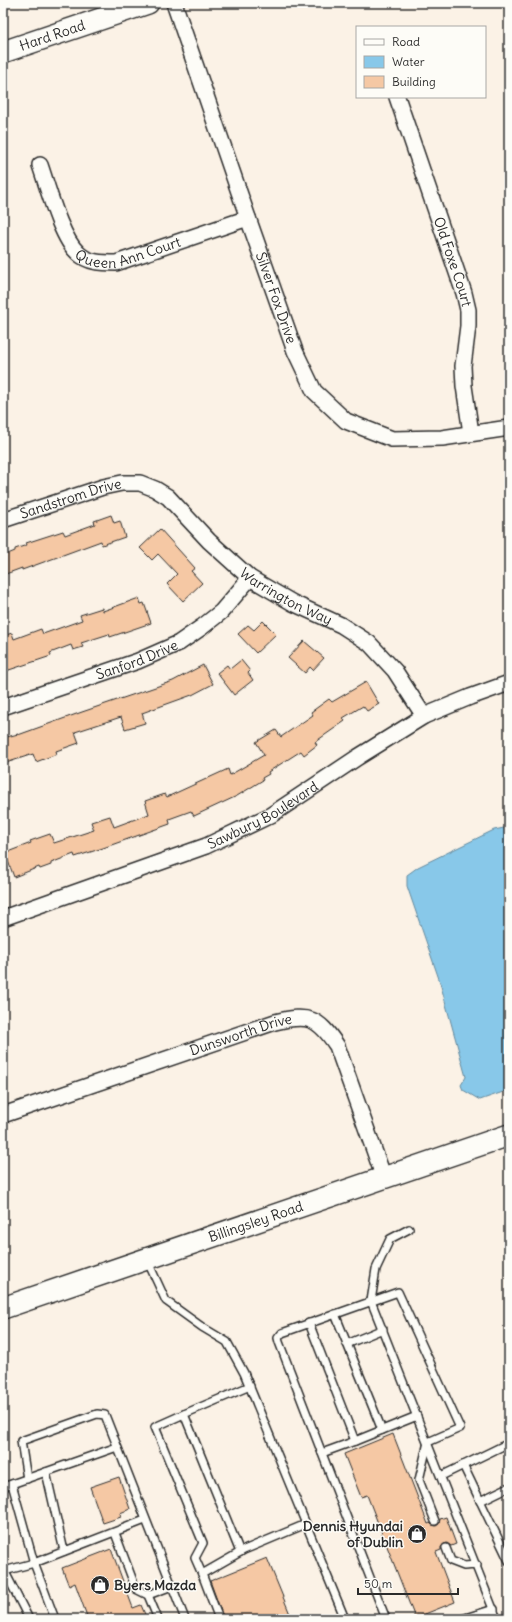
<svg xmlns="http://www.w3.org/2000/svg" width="512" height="1622" font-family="Delius,sans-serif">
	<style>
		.water { fill: #88c8e9; stroke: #63899d }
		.building { fill: #f5c8a4; stroke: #2b2b2b }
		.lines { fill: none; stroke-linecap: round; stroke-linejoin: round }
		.lane-casing { stroke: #2b2b2b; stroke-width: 10 }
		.street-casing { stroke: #2b2b2b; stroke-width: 18 }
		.secondary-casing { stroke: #2b2b2b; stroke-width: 24 }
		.lane { stroke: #fdfcf7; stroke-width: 7 }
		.street { stroke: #fdfcf7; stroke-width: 15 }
		.secondary { stroke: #fdfcf7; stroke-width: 21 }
		.labels { text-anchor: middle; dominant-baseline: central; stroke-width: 3; stroke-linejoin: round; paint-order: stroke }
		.street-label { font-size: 14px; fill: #2b2b2b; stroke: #fdfcf7 }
		.poi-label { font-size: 14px; font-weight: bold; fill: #2b2b2b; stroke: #fdfcf7; text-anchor: end }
	</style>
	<rect width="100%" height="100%" fill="#fbf2e6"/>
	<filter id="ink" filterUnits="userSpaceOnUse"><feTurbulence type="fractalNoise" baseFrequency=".025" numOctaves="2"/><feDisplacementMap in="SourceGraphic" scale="8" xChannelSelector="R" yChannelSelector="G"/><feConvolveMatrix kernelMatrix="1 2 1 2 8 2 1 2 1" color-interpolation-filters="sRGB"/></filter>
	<g filter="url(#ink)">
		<polygon class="water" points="509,827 509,1090 480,1100 463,1090 461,1085 466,1077 439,979 407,886 407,875 418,867 494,830"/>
		<g class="building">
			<polygon points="111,515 114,523 120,521 125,537 102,545 101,541 22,570 22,568 3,575 3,556 15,551 15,549 27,545 26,543 63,531 65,535 95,524 94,521"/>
			<polygon points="160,529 195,568 191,571 202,583 183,601 167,584 177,574 158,554 152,560 140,548"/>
			<polygon points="139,598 141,604 144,603 151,623 110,637 109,634 81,643 83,647 73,650 71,645 50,653 51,656 3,672 3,636 12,633 14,639 41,629 43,634 82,620 80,615 102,608 103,611"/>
			<polygon points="263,621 276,634 256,653 238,634 248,625 254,630"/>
			<polygon points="304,641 324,658 313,670 310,667 305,673 288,658"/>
			<polygon points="241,660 250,671 248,673 253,680 234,695 217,673 227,665 230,669"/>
			<polygon points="203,665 213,684 192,695 142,713 145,723 125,729 121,717 75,732 79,743 56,751 57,754 36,762 33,754 3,764 3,738 18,734 18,735 82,712 173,681"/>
			<polygon points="366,682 379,704 367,711 363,706 343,718 345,721 315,742 317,745 304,755 301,751 268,772 269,774 262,778 263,780 237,796 194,816 191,811 169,819 170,824 103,848 75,857 74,854 51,863 51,865 40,869 39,867 14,877 5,853 31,843 30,841 50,834 54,843 94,830 91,822 110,816 114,827 149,814 145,801 165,794 167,797 228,769 230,775 264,755 256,742 276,730 281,737 313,715 311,712 329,699 332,702"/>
			<polygon points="393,1434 428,1524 430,1523 432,1525 436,1526 439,1524 440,1519 446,1517 456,1544 451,1546 447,1543 444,1544 441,1547 441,1550 436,1552 455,1602 415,1618 367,1495 361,1497 344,1454"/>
			<polygon points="119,1477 130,1509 120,1513 121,1517 103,1523 90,1487"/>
			<polygon points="111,1549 133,1608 141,1605 147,1619 88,1619 75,1583 69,1586 62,1568"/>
			<polygon points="267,1558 292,1619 224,1619 210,1581"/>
		</g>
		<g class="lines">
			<g class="lane-casing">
				<g id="lane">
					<polyline points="409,1229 390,1239 376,1269 371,1301 497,1619"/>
					<polyline points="147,1260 166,1301 202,1327 227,1342 244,1373 345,1619"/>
					<polyline points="335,1314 382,1430"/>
					<polyline points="309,1323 355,1441 322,1453"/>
					<polyline points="347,1344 383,1329"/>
					<polyline points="184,1414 155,1427 203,1543 195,1558 202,1574"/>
					<polyline points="355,1441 417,1416"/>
					<polyline points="463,1465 509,1561"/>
					<polyline points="46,1472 64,1551"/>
					<polyline points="441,1476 509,1443"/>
					<polyline points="27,1479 21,1441 97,1414 105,1415 185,1619"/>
					<polyline points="12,1484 34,1563 145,1520"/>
					<polyline points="3,1487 117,1447"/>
					<polyline points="480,1501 509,1487"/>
					<polyline points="115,1533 136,1589 148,1595 158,1619"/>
					<polyline points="446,1548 451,1561 464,1566 477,1565"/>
					<polyline points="240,1552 184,1414 250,1386"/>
					<polyline points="3,1568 29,1619"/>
					<polyline points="4,1571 34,1563 55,1619"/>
					<polyline points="148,1595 172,1586"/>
					<polyline points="219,1619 202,1574 244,1550 306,1524"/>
					<polyline points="386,1619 279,1342 278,1338 282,1333 398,1292 460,1428 428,1442 419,1480 435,1521"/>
					<polyline points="462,1619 494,1609"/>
				</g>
			</g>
			<g class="street-casing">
				<g id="street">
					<path id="s1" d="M 174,3 L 248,218 L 295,351 L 314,391 L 346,421 L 392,439 L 442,438 L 509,428"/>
					<path id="s2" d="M 397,97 L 464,293 L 468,310 L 468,326 L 463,366 L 464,386 L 471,433"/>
					<path id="s3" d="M 40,165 C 48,188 61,238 78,253 C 88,263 103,263 116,263 L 248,218"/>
					<path id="s4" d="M 3,520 L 103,487 L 122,483 L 140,483 L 155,489 L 168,497 L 209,541 L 250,578 L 293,603 L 341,625 L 369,643 L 395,671 L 424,716"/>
					<path id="s5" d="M 3,707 L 138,661 L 179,643 L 202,627 L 221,612 L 250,578"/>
					<path id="s6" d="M 3,918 L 206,846 L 271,815 L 358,757 L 424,716 L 470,697 L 509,683"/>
					<path id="s7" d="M 3,1115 L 275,1022 C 308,1014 318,1017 337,1046 L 384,1178"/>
				</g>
			</g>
			<g class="secondary-casing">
				<g id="secondary">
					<path id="s8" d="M 3,52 L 148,3"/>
					<path id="s9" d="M 3,1308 L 509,1135"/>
				</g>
			</g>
			<use href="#lane" class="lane"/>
			<use href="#street" class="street"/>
			<use href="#secondary" class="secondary"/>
		</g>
	</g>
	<defs>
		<g id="shop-disc" transform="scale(1)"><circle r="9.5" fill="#2b2b2b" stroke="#fdfcf7"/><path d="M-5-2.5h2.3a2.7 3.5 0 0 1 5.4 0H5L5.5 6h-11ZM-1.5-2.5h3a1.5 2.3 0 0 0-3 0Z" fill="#fff"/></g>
	</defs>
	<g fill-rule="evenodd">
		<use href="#shop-disc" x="417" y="1534"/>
		<use href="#shop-disc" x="100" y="1585"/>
	</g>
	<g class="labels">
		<g class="street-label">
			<text stroke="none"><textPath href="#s8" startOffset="52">Hard Road</textPath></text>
			<text stroke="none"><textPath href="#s3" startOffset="150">Queen Ann Court</textPath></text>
			<text stroke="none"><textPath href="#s2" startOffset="174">Old Foxe Court</textPath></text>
			<text stroke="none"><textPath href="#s1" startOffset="312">Silver Fox Drive</textPath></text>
			<text stroke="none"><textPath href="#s4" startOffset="71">Sandstrom Drive</textPath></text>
			<text stroke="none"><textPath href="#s4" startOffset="330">Warrington Way</textPath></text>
			<text stroke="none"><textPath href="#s5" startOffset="142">Sanford Drive</textPath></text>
			<text stroke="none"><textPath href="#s6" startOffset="280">Sawbury Boulevard</textPath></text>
			<text stroke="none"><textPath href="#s7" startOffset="251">Dunsworth Drive</textPath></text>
			<text stroke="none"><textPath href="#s9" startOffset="267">Billingsley Road</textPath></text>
		</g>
		<g class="poi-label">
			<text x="403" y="1526">Dennis Hyundai<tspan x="403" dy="16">of Dublin</tspan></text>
			<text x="114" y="1585" text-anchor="start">Byers Mazda</text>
		</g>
	</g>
	<rect width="512" height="1622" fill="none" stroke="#fdfcf7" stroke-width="16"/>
	<rect x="8" y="8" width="496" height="1606" fill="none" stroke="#2b2b2b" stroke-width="1.5" filter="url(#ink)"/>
	<rect x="356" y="26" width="130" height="72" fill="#fdfcf7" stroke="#a9a8a5"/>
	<rect x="364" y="39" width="20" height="6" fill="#fdfcf7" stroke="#a9a8a5"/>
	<text x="392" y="46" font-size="12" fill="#2b2b2b">Road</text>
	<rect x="364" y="56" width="20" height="12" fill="#88c8e9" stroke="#a9a8a5"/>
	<text x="392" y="66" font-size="12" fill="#2b2b2b">Water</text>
	<rect x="364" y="76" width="20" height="12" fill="#f5c8a4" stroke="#a9a8a5"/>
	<text x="392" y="86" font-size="12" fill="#2b2b2b">Building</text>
	<path d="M358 1588v6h100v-6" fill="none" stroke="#2b2b2b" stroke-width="2"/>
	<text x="364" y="1588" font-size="12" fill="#2b2b2b" stroke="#fdfcf7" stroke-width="3" paint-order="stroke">50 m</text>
</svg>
